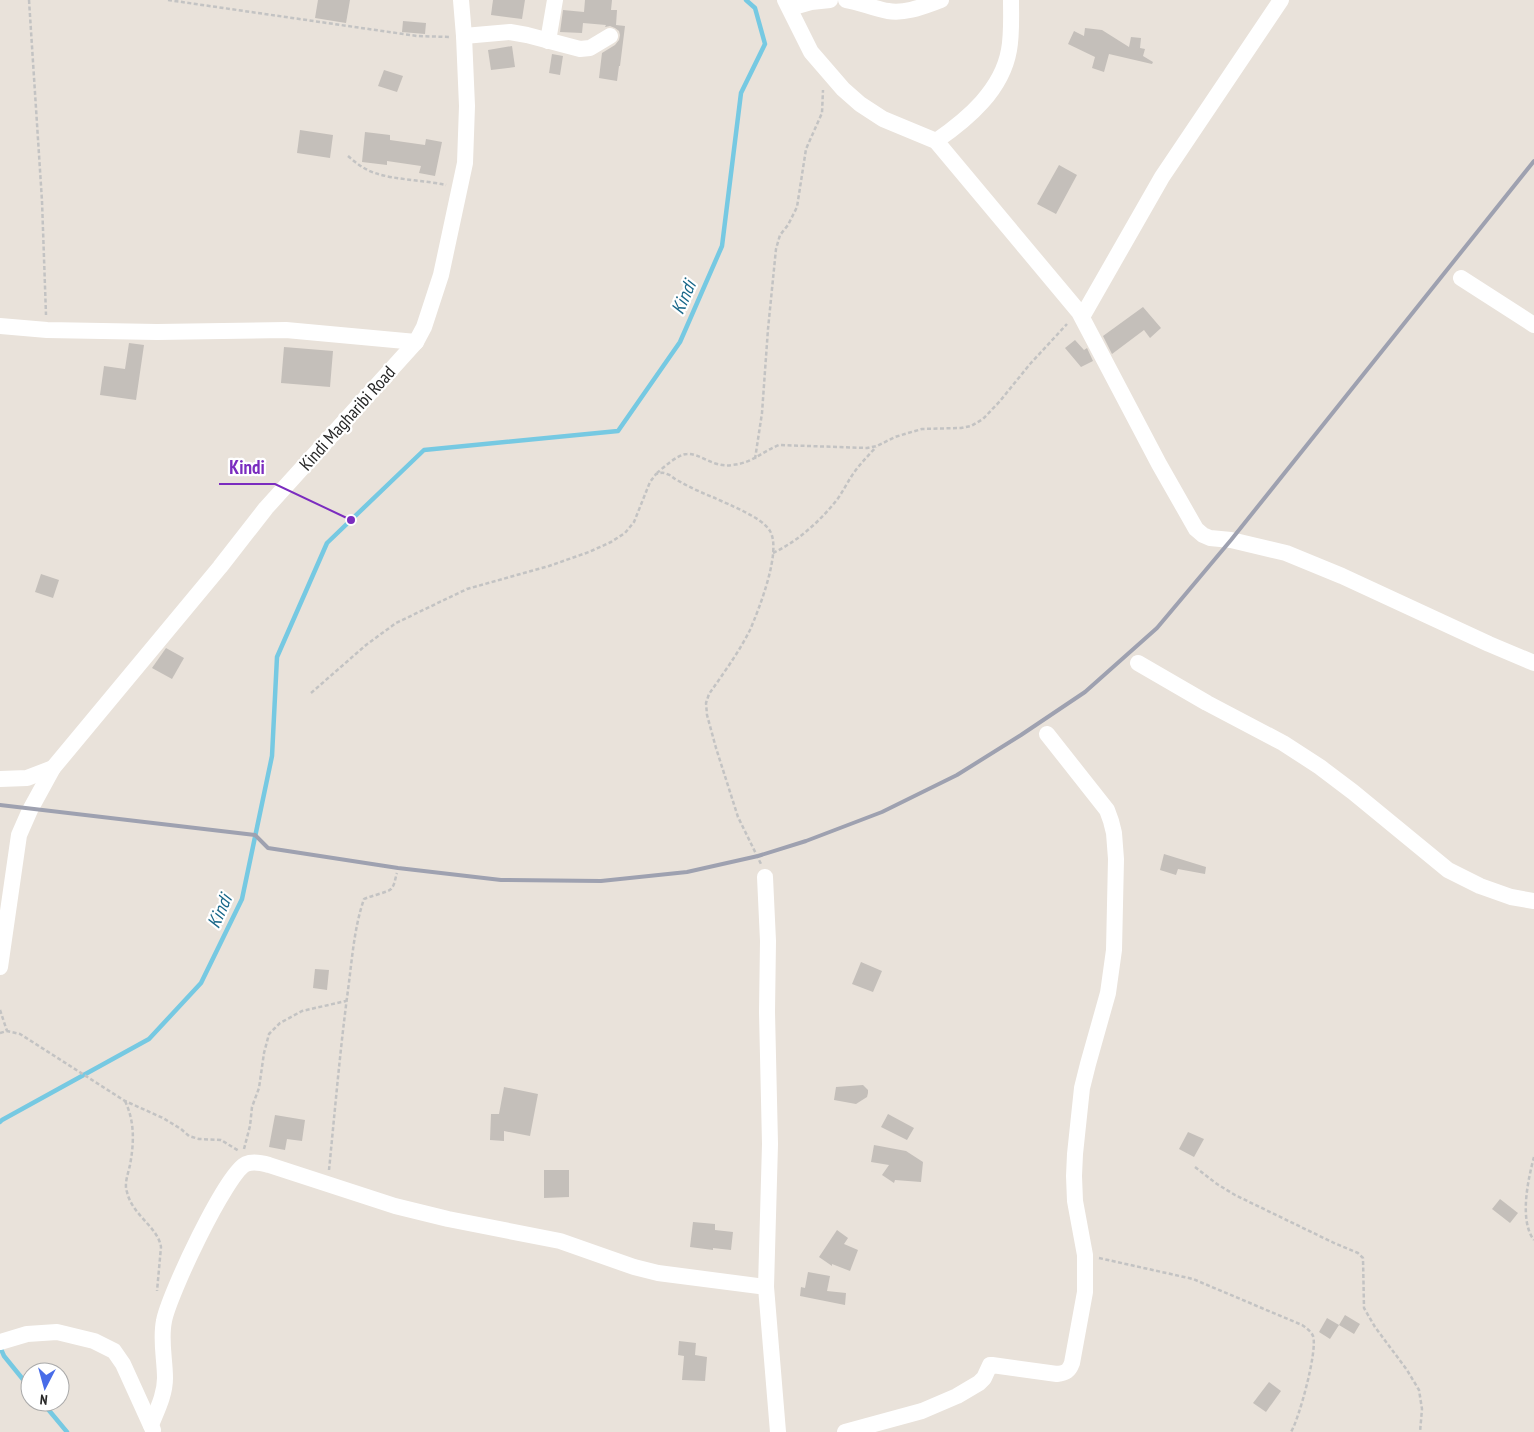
<svg xmlns="http://www.w3.org/2000/svg" width="1534" height="1432" font-family="'PT Sans Narrow',sans-serif">
	<style>
		.lines { fill: none; stroke-linecap: round; stroke-linejoin: round }
		.stream { stroke: #76c9e2; stroke-width: 4.5 }
		.building { fill: #c4bfba }
		.path { stroke: #c3c3c3; stroke-width: 2.5; stroke-dasharray: 4 2.5; stroke-linecap: butt }
		.minor { stroke: #fff; stroke-width: 16 }
		.rail { stroke: #9ea1b0; stroke-width: 4 }
		.labels { text-anchor: middle; dominant-baseline: central; stroke-width: 4.5; stroke-linejoin: round; paint-order: stroke }
		.street-label { font-size: 18px; fill: #272727; stroke: #fff }
		.water-label { font-size: 19px; font-style: italic; fill: #196789; stroke: #fff }
		.leader { fill: none; stroke: #7b2cbf; stroke-width: 2 }
		.callout-dot { fill: #7b2cbf; stroke: #fff; stroke-width: 2 }
		.callout-label { font-size: 19px; text-anchor: middle; font-weight: bold; fill: #7b2cbf; stroke: #fff; stroke-width: 4.5; stroke-linejoin: round; paint-order: stroke }
	</style>
	<rect width="100%" height="100%" fill="#e9e2da"/>
	<g class="lines">
		<g class="stream">
			<polyline points="0,1122 2,1120 149,1039 201,983 242,899 272,756 277,657 327,543 424,450 618,431 680,342 722,246 741,93 765,44 755,8 746,0"/>
			<polyline points="0,1347 4,1356 30,1388"/>
			<polyline points="42,1402 67,1432"/>
		</g>
	</g>
	<g class="building">
		<polygon points="318,0 350,0 346,23 315,18"/>
		<polygon points="493,0 525,0 522,19 491,15"/>
		<polygon points="585,0 612,0 611,10 617,10 616,25 625,26 620,66 619,66 617,81 599,78 602,53 615,45 619,40 620,35 619,31 615,28 610,26 605,27 606,25 583,23 582,33 560,32 563,10 584,12"/>
		<polygon points="403,21 426,23 425,34 402,32"/>
		<polygon points="1085,28 1102,30 1129,47 1131,37 1141,38 1140,48 1145,49 1143,56 1153,62 1152,64 1109,54 1104,72 1092,68 1095,57 1068,44 1074,31 1084,36"/>
		<polygon points="512,46 515,67 491,70 488,50"/>
		<polygon points="552,54 563,56 560,75 549,73"/>
		<polygon points="384,70 403,76 397,92 378,86"/>
		<polygon points="300,130 333,135 330,158 297,153"/>
		<polygon points="365,132 390,135 390,140 425,145 426,139 442,142 435,176 419,173 421,166 387,161 387,165 362,162"/>
		<polygon points="1059,165 1077,175 1056,214 1037,204"/>
		<polygon points="1143,307 1161,328 1150,338 1144,330 1112,354 1103,336"/>
		<polygon points="1075,340 1084,350 1087,348 1093,361 1081,367 1065,348"/>
		<polygon points="129,343 144,345 136,400 100,395 104,366 125,369"/>
		<polygon points="284,347 333,351 330,387 281,383"/>
		<polygon points="41,574 59,580 53,598 35,592"/>
		<polygon points="166,648 184,658 172,679 152,668"/>
		<polygon points="1164,854 1206,867 1205,874 1178,869 1176,875 1160,870"/>
		<polygon points="861,962 882,971 873,992 852,984"/>
		<polygon points="315,969 329,970 327,990 313,988"/>
		<polygon points="863,1085 868,1090 868,1093 867,1097 856,1104 834,1100 836,1087"/>
		<polygon points="504,1087 538,1094 530,1136 504,1131 504,1141 490,1140 491,1114 499,1114"/>
		<polygon points="888,1114 914,1128 907,1140 881,1127"/>
		<polygon points="275,1115 305,1120 302,1141 287,1139 285,1150 269,1147"/>
		<polygon points="1188,1132 1204,1139 1194,1157 1179,1149"/>
		<polygon points="874,1145 906,1151 923,1162 921,1182 895,1180 894,1183 882,1175 889,1165 871,1162"/>
		<polygon points="544,1170 569,1170 569,1197 544,1198"/>
		<polygon points="1500,1199 1518,1213 1510,1223 1492,1209"/>
		<polygon points="693,1222 715,1224 715,1230 733,1232 731,1250 713,1248 713,1250 690,1247"/>
		<polygon points="837,1230 848,1238 844,1244 858,1250 850,1271 832,1264 832,1266 819,1257"/>
		<polygon points="808,1272 830,1276 827,1291 846,1293 845,1305 800,1296 801,1287 805,1288"/>
		<polygon points="1345,1315 1360,1324 1354,1334 1339,1325"/>
		<polygon points="1327,1318 1339,1325 1330,1339 1319,1332"/>
		<polygon points="679,1341 696,1343 695,1355 707,1357 705,1381 682,1380 684,1356 678,1355"/>
		<polygon points="1269,1382 1281,1391 1266,1412 1253,1403"/>
	</g>
	<g class="lines">
		<g class="path">
			<polyline points="29,0 42,201 46,315"/>
			<polyline points="168,0 417,36 449,37"/>
			<path d="M 348,156 C 356,163 365,170 375,173 C 395,180 424,180 446,185"/>
			<polyline points="755,459 762,413 768,329 776,249 780,235 788,225 797,207 806,149 822,113 823,90"/>
			<path d="M 657,473 C 664,467 678,454 687,454 C 700,453 713,468 732,465 C 753,463 761,452 779,445 L 867,448 L 877,446 L 895,437 L 908,433 L 922,429 L 961,428 L 971,426 L 983,419 L 1000,401 L 1030,364 L 1067,324"/>
			<path d="M 773,553 C 798,541 819,522 836,501 C 842,493 846,485 851,477 C 858,466 867,457 876,447"/>
			<path d="M 311,693 L 366,645 L 396,623 L 467,589 L 549,566 L 589,552 L 611,542 L 625,533 L 634,522 L 650,482 L 656,474 C 660,473 663,472 667,474 C 671,475 673,478 677,480 C 689,487 702,493 715,498 C 729,505 762,517 770,531 C 782,551 759,609 750,630 C 739,652 723,674 709,694 L 706,703 L 707,715 L 716,748 L 738,817 L 761,864"/>
			<polyline points="0,1010 7,1031"/>
			<polyline points="0,1033 7,1031 20,1034 125,1101 163,1118 181,1129 189,1136 199,1139 221,1140 239,1151"/>
			<path d="M 125,1101 C 135,1122 134,1143 130,1165 C 128,1174 124,1184 127,1192 C 132,1215 158,1227 161,1247 L 157,1291"/>
			<polyline points="244,1149 250,1126 252,1107 259,1088 264,1053 269,1034 280,1023 302,1011 346,1001"/>
			<path d="M 1534,1157 C 1528,1179 1519,1221 1534,1240"/>
			<polyline points="1195,1167 1217,1184 1235,1195 1334,1243 1358,1253 1363,1258 1364,1308 1375,1327 1407,1370 1419,1390 1422,1409 1420,1432"/>
			<path d="M 329,1170 C 335,1110 340,1050 348,990 C 352,960 354,928 364,899 C 370,896 389,892 391,889 C 395,885 395,878 397,873"/>
			<path d="M 1099,1258 L 1193,1279 L 1302,1325 C 1306,1328 1311,1331 1313,1336 C 1318,1350 1299,1419 1291,1432"/>
		</g>
		<g class="minor">
			<polyline points="785,0 811,52 843,89 860,104 883,119 936,141 1079,312 1159,464 1196,529 1203,535 1210,538 1231,540 1286,553 1342,576 1489,644 1534,663"/>
			<path d="M 846,0 C 860,2 874,9 888,11 C 906,14 924,6 941,0"/>
			<polyline points="790,8 811,2 830,0"/>
			<polyline points="464,36 510,32 527,35 580,49 590,48 610,36"/>
			<polyline points="548,41 555,0"/>
			<path d="M 936,141 C 968,119 1002,90 1009,50 C 1012,34 1011,16 1011,0"/>
			<polyline points="1461,278 1534,325"/>
			<polyline points="1082,317 1162,177 1281,0"/>
			<polyline points="0,326 47,330 157,332 286,330 416,342"/>
			<polyline points="1138,663 1207,703 1283,743 1320,767 1353,792 1448,870 1480,886 1511,897 1534,901"/>
			<polyline points="0,779 27,778 53,768 220,567 266,508 416,342 424,327 441,275 465,163 467,106 464,36 461,0"/>
			<polyline points="765,877 768,941 767,1012 770,1144 766,1287 778,1432"/>
			<polyline points="0,967 19,835 30,810 53,768"/>
			<polyline points="0,1342 27,1334 57,1332 94,1341 114,1351 123,1364 153,1430"/>
			<path d="M 151,1425 C 157,1410 165,1395 165,1378 C 165,1359 160,1340 164,1321 C 168,1297 226,1173 246,1164 C 253,1161 262,1163 269,1165 L 395,1206 L 448,1219 L 560,1241 L 634,1267 L 658,1273 L 766,1287"/>
			<path d="M 845,1432 L 922,1411 L 957,1396 L 979,1383 L 984,1378 L 990,1365 L 992,1365 L 1057,1374 C 1066,1373 1069,1371 1072,1363 L 1085,1292 L 1085,1255 L 1075,1201 L 1074,1176 L 1075,1154 L 1082,1088 L 1088,1064 L 1108,993 L 1114,950 L 1116,859 L 1114,833 L 1111,821 L 1107,810 L 1047,734"/>
		</g>
		<polyline class="rail" points="0,805 255,835 268,848 398,868 501,880 601,881 687,872 758,856 806,841 882,812 957,775 1021,735 1085,692 1157,628 1231,540 1534,161"/>
	</g>
	<g class="labels">
		<g class="street-label">
			<text transform="translate(347 418) rotate(-48)">Kindi Magharibi Road</text>
		</g>
		<g class="water-label">
			<text transform="translate(683 297) rotate(-66)">Kindi</text>
			<text transform="translate(219 911) rotate(-66)">Kindi</text>
		</g>
	</g>
	<path class="leader" d="M351 520L275 484H219"/>
	<circle class="callout-dot" cx="351" cy="520" r="5"/>
	<g class="callout-label">
		<text x="247" y="474">Kindi</text>
	</g>
	<g transform="translate(45 1387) rotate(186)"><circle r="24" fill="#ffffff" stroke="#a9a9a9"/>
	<path d="M0-4L9 19L0 12L-9 19Z" fill="#486ce8"/>
	<text y="-8" font-size="14" font-weight="bold" text-anchor="middle" fill="#272727">N</text>
	</g>
</svg>
